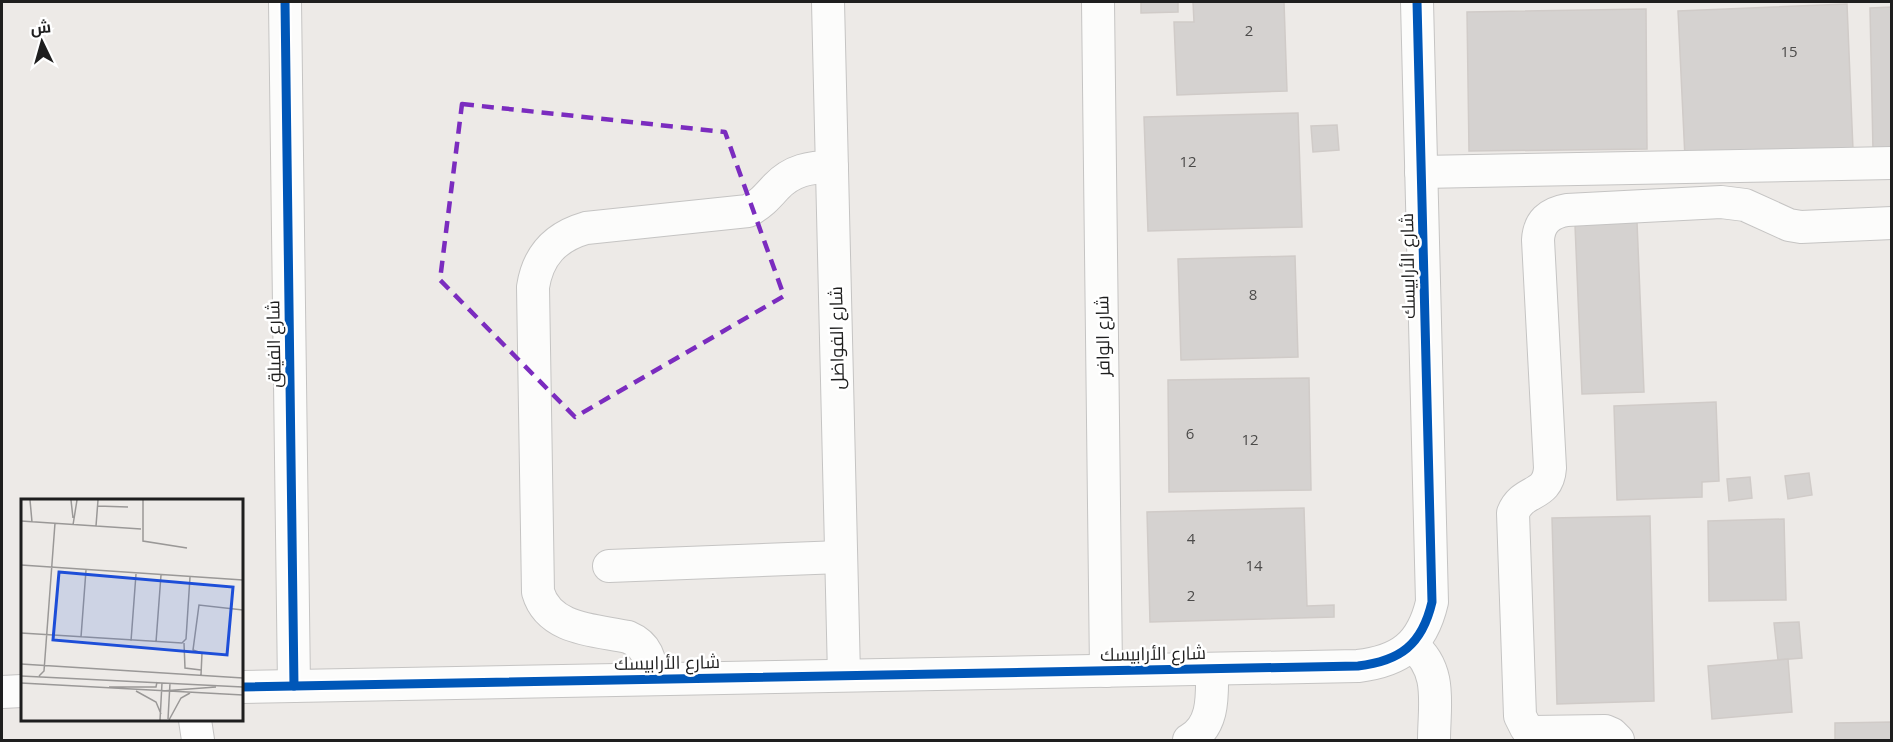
<svg xmlns="http://www.w3.org/2000/svg" width="1893" height="742" font-family="'Open Sans',Cairo,sans-serif">
	<style>
		.building { fill: #d5d2d0; stroke: #d0cbc8; stroke-width: 1.5 }
		.lines { fill: none; stroke-linecap: round; stroke-linejoin: round }
		.minor-casing { stroke: #c5c4c3; stroke-width: 34 }
		.minor { stroke: #fcfcfb; stroke-width: 32 }
		.cycleway-casing { stroke: #fff; stroke-width: 13 }
		.cycleway { stroke: #0057b8; stroke-width: 9 }
		.marked { fill: none; stroke: #7b2cbf; stroke-width: 4.5; stroke-dasharray: 12 8; stroke-linejoin: round }
		.labels { text-anchor: middle; dominant-baseline: central; stroke-width: 5; stroke-linejoin: round; paint-order: stroke }
		.number-label { font-size: 15px; fill: #4c4b4a }
		.street-label { font-size: 18px; fill: #1e1e1e; stroke: #fff }
		.inset-road { fill: none; stroke: #9a9897; stroke-width: 1.5 }
		.view { fill: #1d4ed8; fill-opacity: 0.15; stroke: #1d4ed8; stroke-width: 3 }
		.inset-edge { fill: none; stroke: #1e1e1e; stroke-width: 3 }
	</style>
	<rect width="100%" height="100%" fill="#edeae7"/>
	<g class="building">
		<polygon points="1141,2 1178,2 1178,12 1141,13"/>
		<polygon points="1193,2 1284,2 1287,91 1177,95 1174,22 1194,22"/>
		<polygon points="1847,4 1853,150 1685,158 1678,11"/>
		<polygon points="1892,7 1892,151 1873,151 1870,8"/>
		<polygon points="1646,9 1647,149 1469,151 1467,12"/>
		<polygon points="1298,113 1302,227 1148,231 1144,117"/>
		<polygon points="1337,125 1339,150 1313,152 1311,126"/>
		<polygon points="1637,222 1644,392 1582,394 1575,225"/>
		<polygon points="1295,256 1298,357 1181,360 1178,259"/>
		<polygon points="1309,378 1311,490 1169,492 1168,380"/>
		<polygon points="1716,402 1719,481 1702,482 1702,497 1617,500 1614,406"/>
		<polygon points="1809,473 1812,495 1788,499 1785,476"/>
		<polygon points="1750,477 1752,498 1729,501 1727,479"/>
		<polygon points="1304,508 1307,606 1334,605 1334,617 1150,622 1147,512"/>
		<polygon points="1650,516 1654,701 1557,704 1552,518"/>
		<polygon points="1784,519 1786,600 1709,601 1708,521"/>
		<polygon points="1799,622 1802,658 1778,660 1774,623"/>
		<polygon points="1788,659 1792,712 1712,719 1708,666"/>
		<polygon points="1892,722 1892,740 1835,740 1835,723"/>
	</g>
	<g class="lines">
		<g class="minor-casing">
			<g id="minor">
				<polyline points="285,2 294,686"/>
				<polyline points="828,2 844,675"/>
				<polyline points="1098,2 1106,671"/>
				<polyline points="1421,172 1892,163"/>
				<polyline points="609,566 841,557"/>
				<path d="M 1412,645 C 1443,670 1434,705 1434,740"/>
				<path d="M 651,679 C 651,659 647,645 628,637 C 595,630 549,630 538,592 L 533,287 C 538,255 555,237 586,228 L 748,211 C 761,204 767,197 776,187 C 792,170 810,167 832,167"/>
				<path d="M 242,687 L 1358,666 C 1400,661 1422,645 1432,602 L 1417,2"/>
				<polyline points="2,692 22,691"/>
				<polyline points="195,720 198,740"/>
				<path d="M 1189,740 C 1215,726 1212,694 1212,669"/>
				<path d="M 1618,740 L 1612,734 L 1605,731 L 1532,732 L 1526,728 L 1520,716 L 1513,513 C 1523,488 1548,498 1550,468 L 1538,240 C 1539,222 1549,213 1567,210 L 1721,202 L 1745,205 L 1789,225 L 1801,227 L 1892,223"/>
			</g>
		</g>
		<use href="#minor" class="minor"/>
		<g class="cycleway-casing">
			<g id="cycleway">
				<polyline points="285,2 294,686"/>
				<path d="M 242,687 L 1358,666 C 1400,661 1422,645 1432,602 L 1417,2"/>
			</g>
		</g>
		<use href="#cycleway" class="cycleway"/>
	</g>
	<path class="marked" d="M 462,104 L 725,132 L 784,296 L 575,417 L 440,280 Z"/>
	<g class="labels">
		<g class="number-label">
			<text x="1249" y="30">2</text>
			<text x="1789" y="51">15</text>
			<text x="1188" y="161">12</text>
			<text x="1253" y="294">8</text>
			<text x="1190" y="433">6</text>
			<text x="1250" y="439">12</text>
			<text x="1191" y="538">4</text>
			<text x="1254" y="565">14</text>
			<text x="1191" y="595">2</text>
		</g>
		<g class="street-label">
			<text transform="translate(1407 266) rotate(-91)">شارع الأرابيسك</text>
			<text transform="translate(1102 336) rotate(-91)">شارع الوافر</text>
			<text transform="translate(836 338) rotate(-91)">شارع الفواضل</text>
			<text transform="translate(273 344) rotate(-91)">شارع الفيلق</text>
			<text transform="translate(1153 653) rotate(-1)">شارع الأرابيسك</text>
			<text transform="translate(667 662) rotate(-1)">شارع الأرابيسك</text>
		</g>
	</g>
	<g transform="translate(21 499)">
		<rect width="222" height="222" fill="#edeae7"/>
		<path class="inset-road" d="M 9,1 L 11,23M 50,1 L 52,19M 122,1 L 122,42 L 166,49M 76,7 L 107,8M 0,22 L 120,30M 52,26 L 56,1M 75,27 L 77,1M 0,66 L 222,81M 0,134 L 161,144 L 165,140 L 169,78M 60,138 L 65,71M 110,142 L 115,75M 135,143 L 140,76M 163,144 L 164,169 L 180,171M 0,165 L 222,179M 180,176 L 181,154 L 172,151 L 178,106 L 222,111M 0,177 L 222,188M 18,177 L 23,172 L 34,24M 0,184 L 222,196M 88,188 L 135,188 L 136,183M 115,192 L 135,203 L 140,215M 141,192 L 195,188M 147,220 L 149,184M 139,221 L 141,184M 148,221 L 160,199 L 169,194"/>
		<path class="view" d="M 38,73 L 212,88 L 206,156 L 32,141 Z"/>
		<rect width="222" height="222" class="inset-edge"/>
	</g>
	<rect width="1893" height="742" fill="none" stroke="#1e1e1e" stroke-width="6"/>
	<g transform="translate(42 42) rotate(355)" stroke="#ffffff" stroke-width="4.5" paint-order="stroke">
	<path d="M0-4.5L10 22L0 15L-10 22Z" fill="#1e1e1e"/>
	<text y="-9" font-size="16" font-weight="bold" text-anchor="middle" fill="#1e1e1e">ش</text>
	</g>
</svg>
